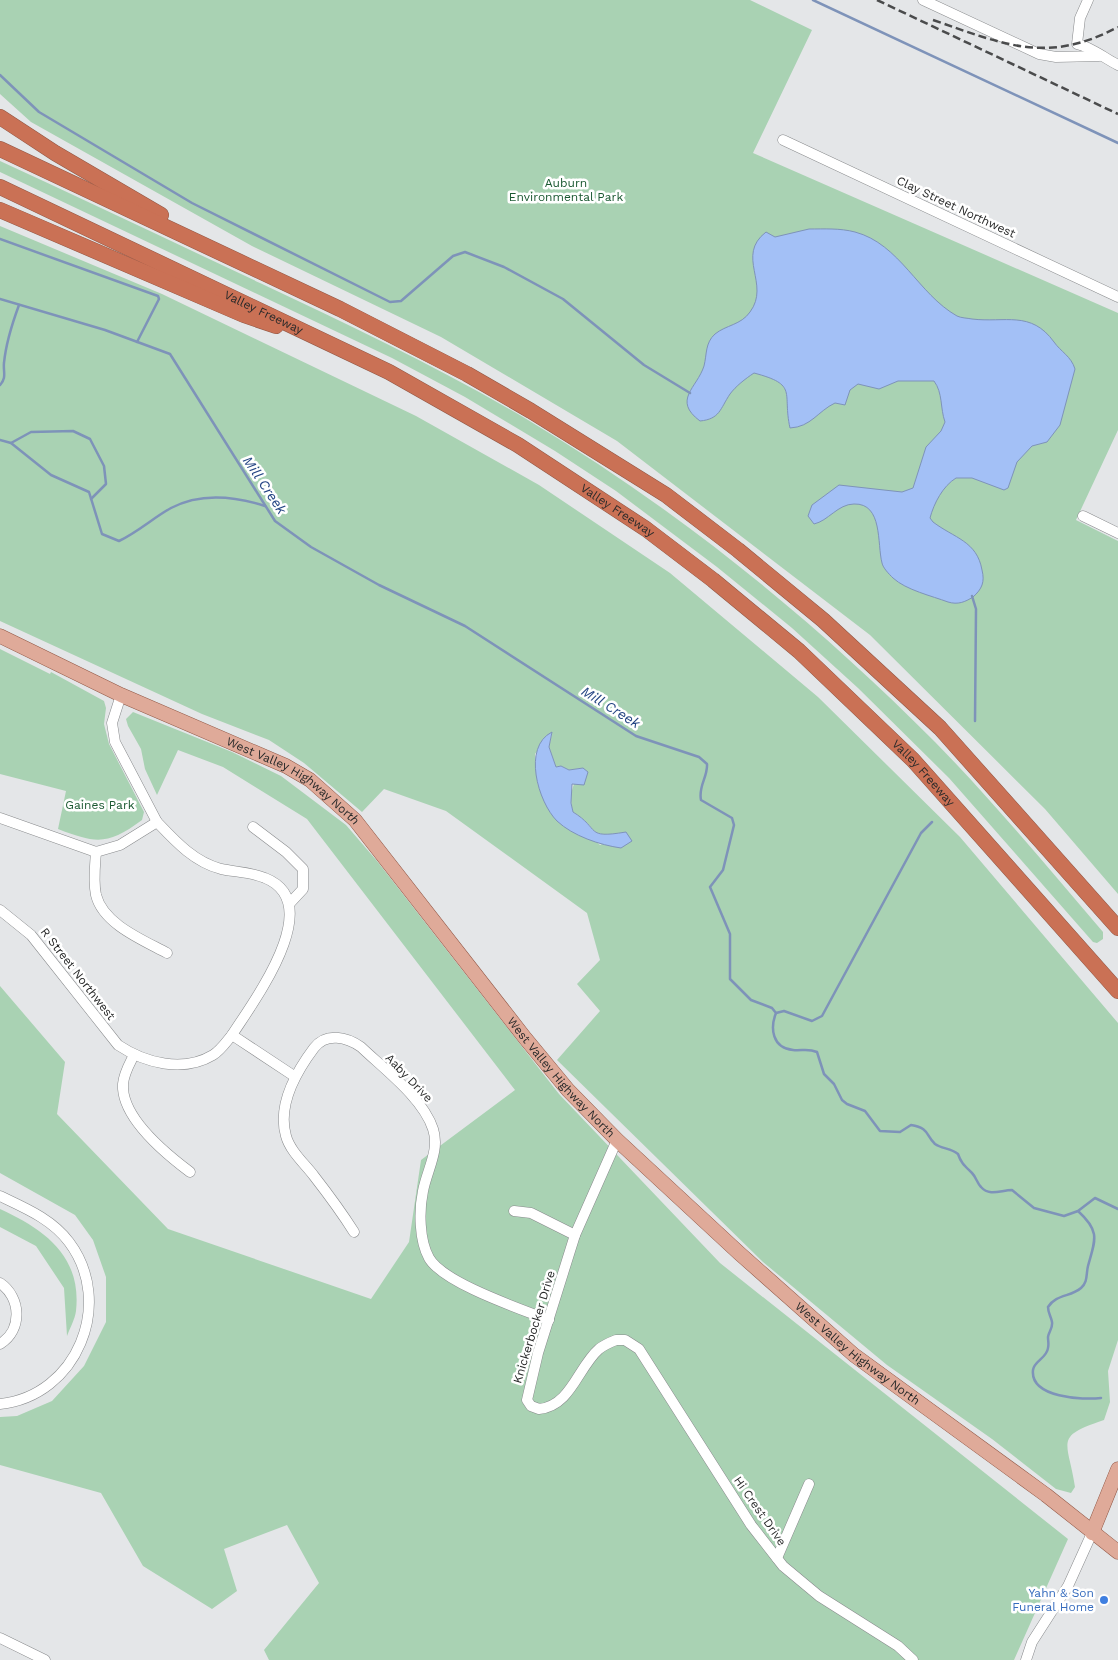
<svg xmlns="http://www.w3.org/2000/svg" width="1118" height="1660" font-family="'Work Sans',sans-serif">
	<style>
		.green { fill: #a9d2b3; fill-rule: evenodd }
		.water { fill: #a3c0f6; stroke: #7e93b9 }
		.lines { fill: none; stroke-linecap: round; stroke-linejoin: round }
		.stream { stroke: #7e93b9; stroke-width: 2.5 }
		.minor-casing { stroke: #888a8c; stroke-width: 11 }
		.major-casing { stroke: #925846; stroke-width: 15 }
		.highway-casing { stroke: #925846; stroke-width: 16 }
		.minor { stroke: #fff; stroke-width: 10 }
		.major { stroke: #dfaa99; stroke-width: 14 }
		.highway { stroke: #ca7155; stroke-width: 15 }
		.rail { stroke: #4a4b4c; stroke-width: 2.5; stroke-dasharray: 8 4; stroke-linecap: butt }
		.shop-dot { fill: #3f7fe0; stroke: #fff; stroke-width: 2 }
		.labels { text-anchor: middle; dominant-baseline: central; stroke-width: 5; stroke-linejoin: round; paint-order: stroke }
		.park-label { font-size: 12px; fill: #1a5831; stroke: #fff }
		.street-label { font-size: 12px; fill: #292a2a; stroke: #fff }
		.shop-label { font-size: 12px; fill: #366cbe; stroke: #fff; text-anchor: end }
		.water-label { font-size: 14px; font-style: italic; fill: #254584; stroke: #fff }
	</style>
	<rect width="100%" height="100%" fill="#e4e6e8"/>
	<g class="green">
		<polygon points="0,0 750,0 812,30 753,153 1118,313 1118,430 1076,520 1118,541 1118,894 1045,809 870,635 617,441 441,337 252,246 31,122 0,94"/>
		<path d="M 0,161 C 87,201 173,242 260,283 C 351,326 442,369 528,420 C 677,509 813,619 935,742 C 994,802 1048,868 1103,932 L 1103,939 L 1097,943 L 1093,942 L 949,778 L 858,688 L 792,628 L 717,567 L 616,491 L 555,451 L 465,397 L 392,358 L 0,172 Z"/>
		<path d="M 0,226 L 162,294 L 416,416 L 539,485 L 670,573 L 818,697 L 960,837 L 1118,1023 L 1118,1340 L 1108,1371 L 1110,1402 L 1104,1420 C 1053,1437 1068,1440 1075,1487 L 1071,1493 L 1056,1489 L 992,1439 L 887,1365 L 763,1262 L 557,1060 L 600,1011 L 577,984 L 600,960 L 587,913 L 446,811 L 384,789 L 362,812 L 304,763 L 269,740 L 202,714 L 0,621 ZM 552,733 L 549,747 L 556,767 L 561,766 L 569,770 L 583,768 C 573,783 568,794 573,812 C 601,829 584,839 626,832 L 600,845 L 538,786 L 535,754 Z"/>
		<path d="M 0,649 L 50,674 L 51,672 L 104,701 L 106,708 L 104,724 L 109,744 L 144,812 L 142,820 C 108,845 97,844 58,829 L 66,791 L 0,774 Z"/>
		<polygon points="133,712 232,752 281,776 346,825 377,861 559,1094 720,1263 1068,1539 1014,1660 269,1660 264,1650 319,1583 287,1525 224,1549 237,1591 212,1609 143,1566 101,1493 0,1465 0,1417 17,1416 52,1401 84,1366 106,1322 106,1277 93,1240 75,1215 0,1173 0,986 65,1062 57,1114 168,1229 371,1299 409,1242 421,1160 515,1090 307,819 223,767 178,750 157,795 145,769 141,749 128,726 126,719"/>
		<path d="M 0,1209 C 44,1229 82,1256 76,1311 C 75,1319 70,1328 67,1336 L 64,1288 L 36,1246 L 0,1227 Z"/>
	</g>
	<g class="water">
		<path d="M 809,229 C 824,229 840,228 855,232 C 900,244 918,294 957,316 C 961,318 967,318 972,319 C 1005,323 1031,310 1054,342 C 1061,352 1071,356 1075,369 L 1060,425 L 1047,442 L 1032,446 L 1017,462 L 1008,488 L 1004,490 L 972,478 L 956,478 C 943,486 934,503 930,518 L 933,522 C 954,538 977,541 982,570 C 985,582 982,589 973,597 C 965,602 958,605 948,602 C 932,596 906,590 893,578 C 889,574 883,568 882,563 C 877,544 883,503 854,504 C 838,504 828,521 814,524 L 808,516 L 812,505 L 839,485 L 902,492 L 913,488 L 926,447 L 941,431 L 945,422 C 940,408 943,393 934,381 L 898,381 L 879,389 L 858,384 L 850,390 L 845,405 L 835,403 C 818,411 811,427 790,428 C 782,392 799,385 754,373 C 745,379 736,386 730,394 C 720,409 720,419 700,421 C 672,400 697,388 704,366 C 707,354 705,343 715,334 C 726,325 741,325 750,312 C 771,284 735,256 766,232 L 775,237 Z"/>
		<path d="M 552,732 L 549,747 L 556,767 L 561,766 L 569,770 L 583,768 L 588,772 L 584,785 L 572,784 L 571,803 L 573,812 C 601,829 584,839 626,832 L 632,841 L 621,848 C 600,845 573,836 557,821 C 538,802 522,747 552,732 Z"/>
	</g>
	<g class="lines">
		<g class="stream">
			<polyline points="813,0 1118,143"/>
			<polyline points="0,75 39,112 192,203 390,302 401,301 453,256 465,252 504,267 563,299 644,365 690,393"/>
			<polyline points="0,239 158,296 159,299 137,342"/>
			<path d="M 0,299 L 105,330 L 170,354 L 275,521 L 311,547 L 379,585 L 465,626 L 636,736 L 699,757 L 707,764 C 708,777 698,786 701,800 L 732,818 L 734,825 L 723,870 L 710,887 L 730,934 L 730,979 L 751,1000 L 772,1008 L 776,1013 C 770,1028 772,1048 793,1050 C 802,1051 808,1048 817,1052 L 824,1074 L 834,1084 L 842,1100 L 847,1104 L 865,1111 L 880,1131 L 900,1132 L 911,1125 C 930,1128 925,1135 935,1144 C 942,1149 951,1148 958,1154 C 961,1163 965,1166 972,1173 C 976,1177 977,1183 981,1187 C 990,1197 1001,1190 1012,1190 L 1034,1208 L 1064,1216 L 1078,1211 L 1095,1198 L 1118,1209"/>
			<path d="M 0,385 C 7,378 3,371 4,363 C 6,342 12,324 19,305"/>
			<path d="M 0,440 L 11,443 L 51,475 L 89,492 L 102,534 L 119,541 C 138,532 153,518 171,508 C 201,492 234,496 265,506"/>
			<polyline points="11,443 31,432 73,431 90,439 104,466 106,484 91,499"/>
			<polyline points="972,596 976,609 975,721"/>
			<polyline points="776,1013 784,1011 812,1021 822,1016 921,833 932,822"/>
			<path d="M 1078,1211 C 1101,1232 1095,1240 1088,1266 C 1086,1274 1088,1282 1081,1288 C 1071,1297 1056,1294 1048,1307 C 1048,1313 1051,1316 1052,1322 C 1053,1328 1049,1331 1048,1337 C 1048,1341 1049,1344 1048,1348 C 1047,1358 1034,1361 1033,1370 C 1030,1398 1083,1400 1101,1398"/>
		</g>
		<g class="minor-casing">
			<g id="minor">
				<polyline points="923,0 1039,54 1056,57 1099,56"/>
				<path d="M 1088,0 L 1080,18 L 1077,44 C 1089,46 1106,59 1118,65"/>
				<polyline points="783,140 1118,297"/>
				<polyline points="1083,516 1118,533"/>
				<polyline points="121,695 112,723 115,742 157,822"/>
				<path d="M 0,818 L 96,852 L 120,845 L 157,822 C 175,841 194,862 221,869 C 235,872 251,872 265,878 C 328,903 253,1002 232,1035"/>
				<polyline points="253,827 286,852 303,869 303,889 290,903"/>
				<path d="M 96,852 C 95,866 93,881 96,895 C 103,924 143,940 167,953"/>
				<path d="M 0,910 L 31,935 L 118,1045 C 145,1063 183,1073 213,1055 C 221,1050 226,1042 232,1035 L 294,1076"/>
				<path d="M 134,1055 C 129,1065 124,1073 123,1084 C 121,1117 166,1154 190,1172"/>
				<path d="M 617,1140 L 575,1235 L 538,1353 L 527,1400 L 531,1406 L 539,1409 C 571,1406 578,1367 599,1349 C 604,1345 611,1342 616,1340 L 625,1340 L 639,1349 L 751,1525 L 783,1566 L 819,1596 L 898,1646 L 913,1660"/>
				<path d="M 0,1196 C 25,1208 52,1219 69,1242 C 115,1303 77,1396 0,1404"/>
				<polyline points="514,1211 531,1213 575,1235"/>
				<path d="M 354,1232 C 342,1213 328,1194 314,1176 C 305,1164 290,1151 286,1136 C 277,1105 296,1072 314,1048 C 326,1032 347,1037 361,1047 C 384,1069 423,1098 433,1129 C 440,1150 427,1170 423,1191 C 419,1210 419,1240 429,1258 C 443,1283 521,1309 549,1320"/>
				<path d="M 0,1283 C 21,1297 23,1330 0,1344"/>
				<polyline points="777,1558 809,1484"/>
				<polyline points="0,1638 45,1660"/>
				<polyline points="1026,1660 1032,1642 1068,1586 1092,1533"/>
			</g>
		</g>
		<g class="major-casing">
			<g id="major">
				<path id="s1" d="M 0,636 L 121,695 L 286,766 L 310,780 L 355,820 L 525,1038 L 568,1090 L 617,1140 L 739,1253 L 854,1355 L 1046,1495 L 1118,1552"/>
				<polyline points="1092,1533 1118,1469"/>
			</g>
		</g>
		<g class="highway-casing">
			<g id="highway">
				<polyline points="0,117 55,153 161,215"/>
				<polyline points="0,149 340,309 467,374 531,411 666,495 738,550 823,620 940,728 1118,928"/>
				<path id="s2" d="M 0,187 L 389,372 L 518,445 L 646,529 L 713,580 L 799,651 L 913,760 L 1118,991"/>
				<polyline points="0,210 244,315 276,326"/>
			</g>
		</g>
		<use href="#minor" class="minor"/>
		<use href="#major" class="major"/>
		<use href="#highway" class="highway"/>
		<g class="rail">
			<polyline points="877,0 1118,114"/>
			<path d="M 933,20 C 1003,44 1047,65 1118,27"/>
		</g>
	</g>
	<circle class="shop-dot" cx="1104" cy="1600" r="5"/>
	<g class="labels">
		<g class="park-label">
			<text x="566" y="183">Auburn<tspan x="566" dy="14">Environmental Park</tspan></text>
			<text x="100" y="805">Gaines Park</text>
		</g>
		<g class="street-label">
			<text transform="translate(956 207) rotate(25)">Clay Street Northwest</text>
			<text stroke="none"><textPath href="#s2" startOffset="292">Valley Freeway</textPath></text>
			<text stroke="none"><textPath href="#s2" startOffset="698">Valley Freeway</textPath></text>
			<text stroke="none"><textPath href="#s2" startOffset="1102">Valley Freeway</textPath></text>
			<text stroke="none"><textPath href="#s1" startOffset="328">West Valley Highway North</textPath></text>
			<text transform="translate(78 974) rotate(52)">R Street Northwest</text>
			<text transform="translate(409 1078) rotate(46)">Aaby Drive</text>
			<text stroke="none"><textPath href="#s1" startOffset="732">West Valley Highway North</textPath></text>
			<text transform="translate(534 1327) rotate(-73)">Knickerbocker Drive</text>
			<text stroke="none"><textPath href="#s1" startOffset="1138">West Valley Highway North</textPath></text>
			<text transform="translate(760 1511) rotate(55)">Hi Crest Drive</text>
		</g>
		<g class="shop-label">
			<text x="1094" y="1593">Yahn &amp; Son<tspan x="1094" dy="14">Funeral Home</tspan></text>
		</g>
		<g class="water-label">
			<text transform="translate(265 485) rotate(56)">Mill Creek</text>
			<text transform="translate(611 707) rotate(32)">Mill Creek</text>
		</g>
	</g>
</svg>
